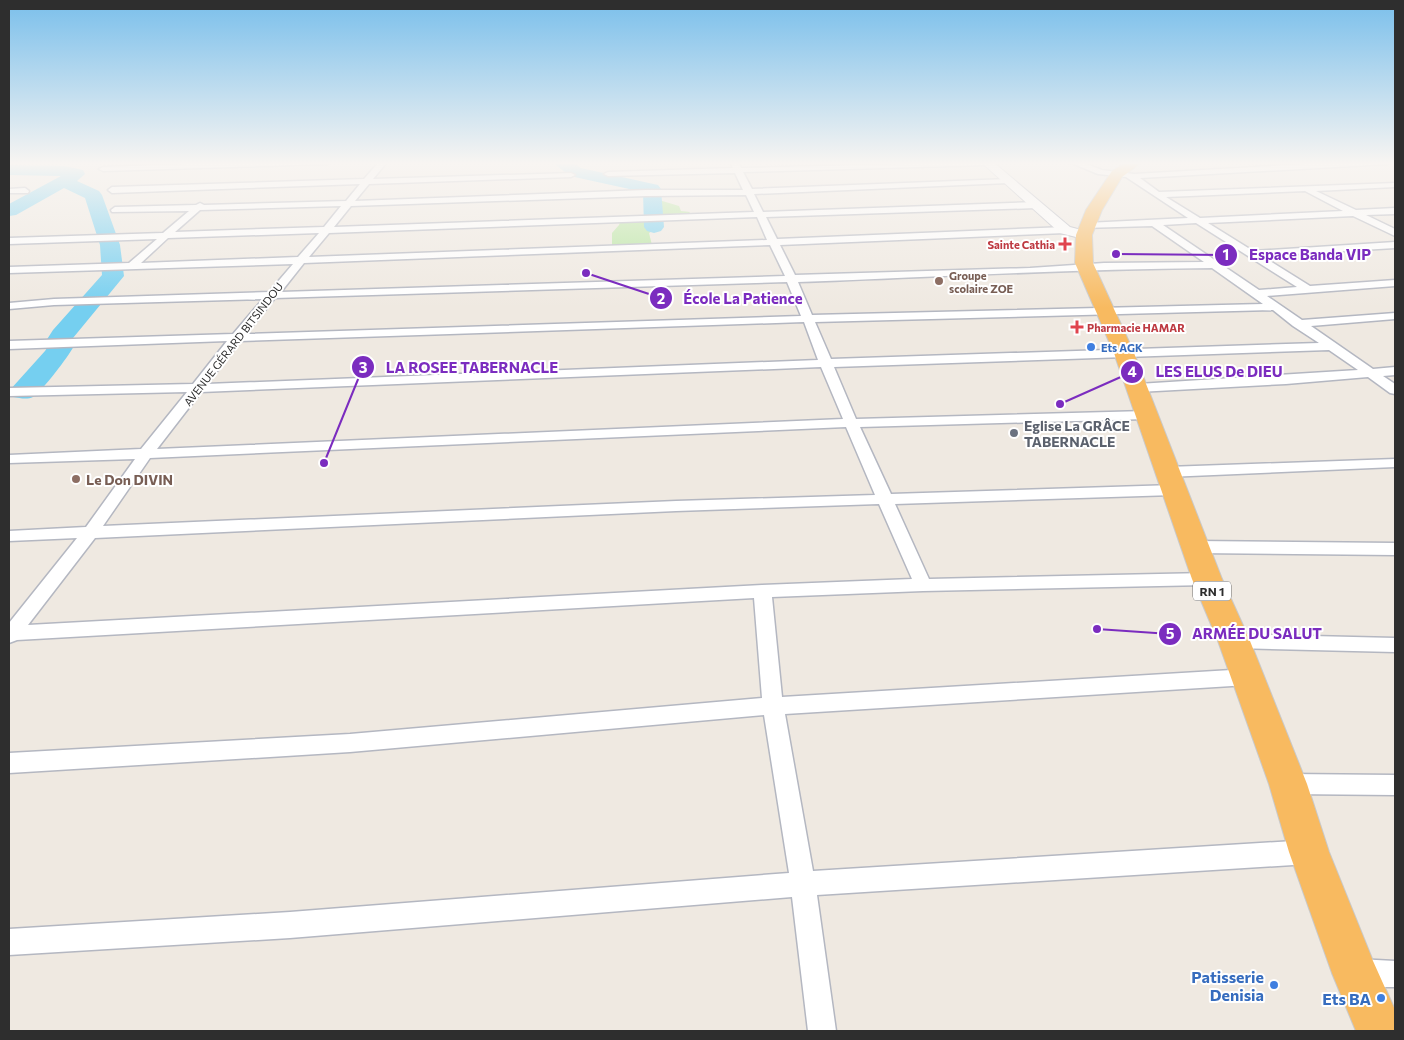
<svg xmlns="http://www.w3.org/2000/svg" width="1404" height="1040" font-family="Commissioner,sans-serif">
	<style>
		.green { fill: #b6e59e }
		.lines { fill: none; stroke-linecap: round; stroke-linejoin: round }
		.river { fill: #75cff0; fill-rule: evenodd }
		.minor-casing { stroke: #b4b7c1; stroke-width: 3 }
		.secondary-casing { stroke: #b4b7c1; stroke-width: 2 }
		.trunk-casing { stroke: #c9c9c9; stroke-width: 2 }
		.minor { fill: #fff; fill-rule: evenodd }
		.secondary { fill: #fff; fill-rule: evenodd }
		.trunk { fill: #f8ba60; fill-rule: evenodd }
		.health-dot { fill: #e0444e; stroke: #fff; stroke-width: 2 }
		.education-dot { fill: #8d6e63; stroke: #fff; stroke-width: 2 }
		.shop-dot { fill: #3f7fe0; stroke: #fff; stroke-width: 2 }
		.worship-dot { fill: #6b7280; stroke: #fff; stroke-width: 2 }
		.labels { text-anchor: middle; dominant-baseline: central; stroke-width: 4; stroke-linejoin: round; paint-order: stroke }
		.far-health-label { font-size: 11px; font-weight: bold; fill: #be3a42; stroke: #fff; text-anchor: end }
		.far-education-label { font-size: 11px; font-weight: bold; fill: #785e54; stroke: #fff; text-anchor: start }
		.far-street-label { font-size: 11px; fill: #2e2e2e; stroke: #fff }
		.far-shop-label { font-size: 11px; font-weight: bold; fill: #366cbe; stroke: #fff; text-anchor: start }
		.shield { fill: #fff; stroke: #6d6d6d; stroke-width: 1 }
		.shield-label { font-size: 12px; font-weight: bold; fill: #2e2e2e }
		.worship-label { font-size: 14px; font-weight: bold; fill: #5b616d; stroke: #fff; text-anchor: start }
		.education-label { font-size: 14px; font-weight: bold; fill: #785e54; stroke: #fff; text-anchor: start }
		.near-shop-label { font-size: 16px; font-weight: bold; fill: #366cbe; stroke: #fff; text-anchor: end }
		.leader { fill: none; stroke: #7b2cbf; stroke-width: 2 }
		.callout-dot { fill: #7b2cbf; stroke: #fff; stroke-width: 2 }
		.mark-label { font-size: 15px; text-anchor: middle; font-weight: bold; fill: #fff }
		.callout-label { font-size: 15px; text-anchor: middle; font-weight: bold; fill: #7b2cbf; stroke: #fff; stroke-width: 4; stroke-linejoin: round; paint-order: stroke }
	</style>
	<rect width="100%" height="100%" fill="#efe9e1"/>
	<polygon class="green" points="659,200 679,206 681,211 690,212 686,217 662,217 659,221 650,223 657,228 649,233 652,245 612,247 612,233 619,225 621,219 657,215 655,208 648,201"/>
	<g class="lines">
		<g class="river">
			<polygon points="552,162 572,162 581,168 658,185 661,189 664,227 661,231 654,233 647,231 644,227 643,192 570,176"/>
			<path d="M 9,165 L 65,166 L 83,170 L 85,174 L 77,181 L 99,191 L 102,195 L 120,245 L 124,276 L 73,338 L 71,342 L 74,346 C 68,357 43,390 33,397 C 27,400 20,398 13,397 L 9,391 L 45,351 L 47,348 L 44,344 L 53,330 L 102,275 L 100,245 L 85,198 L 64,188 L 16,215 L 9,216 L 9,204 L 61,176 L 9,175 Z"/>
		</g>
		<g class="minor-casing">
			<g id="minor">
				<polygon points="246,162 333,162 329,164 103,171 99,169 103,167"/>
				<path d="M 379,162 L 387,162 L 373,179 L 571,173 L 575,175 L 571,177 L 369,184 L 355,201 L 646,190 L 743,190 L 735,173 L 608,176 L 604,174 L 608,172 L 733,168 L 730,162 L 738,162 L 741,168 L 989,162 L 986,165 L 743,172 L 752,189 L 1008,179 L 1012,181 L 1008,183 L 754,194 L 763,212 L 1036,202 L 1040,205 L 1036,208 L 766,217 L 777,239 L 1065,227 L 1070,230 L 1065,233 L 780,245 L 795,275 L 1030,268 L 1104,263 L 1204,262 L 1152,226 L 1083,228 L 1081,226 L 1086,223 L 1188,218 L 1126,177 L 1098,174 L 1069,162 L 1081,162 L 1102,170 L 1134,174 L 1341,162 L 1392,162 L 1388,164 L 1140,178 L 1159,192 L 1395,183 L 1395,187 L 1316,191 L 1356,210 L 1395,208 L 1395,214 L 1366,215 L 1395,229 L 1395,236 L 1353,216 L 1208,223 L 1253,251 L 1395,242 L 1395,248 L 1262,256 L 1310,286 L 1395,280 L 1395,286 L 1267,296 L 1302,320 L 1395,313 L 1395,319 L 1311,326 L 1373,369 L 1395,367 L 1395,375 L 1383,376 L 1395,384 L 1395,394 L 1390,393 L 1368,377 L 1286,384 L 1138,392 L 1131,388 L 1138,384 L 1358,370 L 1329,350 L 834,367 L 856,419 L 1146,411 L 1153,415 L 1146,419 L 860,427 L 891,494 L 1174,485 L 1179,487 L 1182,490 L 1179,493 L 1174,495 L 895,504 L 929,579 L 1207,573 L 1213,575 L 1216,579 L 1213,583 L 1207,585 L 923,591 L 772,597 L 782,697 L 1248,669 L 1255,671 L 1258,677 L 1255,683 L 1248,685 L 785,714 L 813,871 L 1309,840 L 1318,844 L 1321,852 L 1318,860 L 1309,864 L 817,895 L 836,1031 L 808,1031 L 792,897 L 290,938 L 9,955 L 9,929 L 290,912 L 789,873 L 764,715 L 350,752 L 9,773 L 9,753 L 350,734 L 762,698 L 754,598 L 17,640 L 9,643 L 9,623 L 77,538 L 9,541 L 9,531 L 86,527 L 135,459 L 9,463 L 9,455 L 141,449 L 187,392 L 9,396 L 9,388 L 193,384 L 227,341 L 9,349 L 9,341 L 233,334 L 263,299 L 54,305 L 9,309 L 9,303 L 54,299 L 269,292 L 293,264 L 9,273 L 9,267 L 129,263 L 157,239 L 9,244 L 9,238 L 163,233 L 189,211 L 112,212 L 111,210 L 115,207 L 196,205 L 200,203 L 204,205 L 346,201 L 360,184 L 112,193 L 108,190 L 112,187 L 364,179 ZM 1305,191 L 1343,211 L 1200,218 L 1166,197 ZM 746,195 L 754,212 L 334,227 L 351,206 L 646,196 ZM 341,206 L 324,227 L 175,232 L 200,210 ZM 757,217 L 767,240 L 309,257 L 329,233 ZM 1196,223 L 1297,287 L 1259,290 L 1163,225 ZM 319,233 L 298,257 L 141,263 L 168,238 ZM 770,245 L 785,276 L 281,292 L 304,263 ZM 1212,268 L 1263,304 L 812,315 L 798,282 C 936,277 1074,269 1212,268 ZM 787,282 L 801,316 L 246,334 L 275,298 ZM 1273,310 L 1293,326 L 1319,343 L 831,359 L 815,322 ZM 804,322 L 818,360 L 207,384 L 240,341 ZM 821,367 L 843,419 L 157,449 L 201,392 ZM 846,427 L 875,495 L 676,501 L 103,526 L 150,458 ZM 879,504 L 912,579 L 762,585 L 28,625 L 95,538 L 676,511 Z"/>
				<polygon points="25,188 29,191 28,193 9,193 9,189"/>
				<polygon points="1395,459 1395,467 1167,477 1162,475 1159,472 1162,469 1167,467"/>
				<polygon points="1196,541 1395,543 1395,555 1196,553 1190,551 1188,547 1190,543"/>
				<polygon points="1234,634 1395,638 1395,652 1234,648 1227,646 1224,641 1227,636"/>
				<polygon points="1288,774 1395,775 1395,795 1288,794 1280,791 1277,784 1280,777"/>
				<polygon points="1358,959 1395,961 1395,987 1358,987 1348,983 1344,973 1348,963"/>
			</g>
		</g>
		<g class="secondary-casing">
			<polygon id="secondary" points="981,162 993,162 1070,227 1089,232 1091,235 1084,239 1060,233"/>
		</g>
		<g class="trunk-casing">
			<polygon id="trunk" points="1127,162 1142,162 1122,177 1102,210 1092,235 1093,263 1134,353 1222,579 1250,641 1307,784 1329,852 1373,961 1395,1010 1395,1031 1356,1031 1332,973 1289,852 1269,784 1218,641 1192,579 1114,353 1075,263 1076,235 1086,210 1112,171"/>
		</g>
		<use href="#minor" class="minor"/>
		<use href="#secondary" class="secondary"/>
		<use href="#trunk" class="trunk"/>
	</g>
	<linearGradient id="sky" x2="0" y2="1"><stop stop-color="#7abfeb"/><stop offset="0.53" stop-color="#f8f5f2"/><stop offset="1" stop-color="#f8f5f2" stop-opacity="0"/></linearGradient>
	<rect width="1404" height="308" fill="url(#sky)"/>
	<g class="health-dot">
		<path d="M1062.5 236.5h5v5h5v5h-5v5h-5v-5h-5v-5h5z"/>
		<path d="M1074.5 319.5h5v5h5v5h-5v5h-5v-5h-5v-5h5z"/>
	</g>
	<g class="education-dot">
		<circle cx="939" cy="281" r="5"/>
		<circle cx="76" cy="479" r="5"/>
	</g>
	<g class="shop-dot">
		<circle cx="1091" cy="347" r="5"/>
		<circle cx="1274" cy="985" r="5"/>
		<circle cx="1381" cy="998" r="5"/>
	</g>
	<circle class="worship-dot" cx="1014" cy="433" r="5"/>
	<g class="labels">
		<g class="far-health-label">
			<text x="1055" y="244">Sainte Cathia</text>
			<text x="1087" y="327" text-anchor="start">Pharmacie HAMAR</text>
		</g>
		<g class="far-education-label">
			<text x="949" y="275">Groupe<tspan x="949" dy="13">scolaire ZOE</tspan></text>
		</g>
		<g class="far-street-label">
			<text transform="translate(233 344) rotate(-52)">AVENUE GÉRARD BITSINDOU</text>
		</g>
		<g class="far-shop-label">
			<text x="1101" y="347">Ets AGK</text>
		</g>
		<rect class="shield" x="1193" y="581.5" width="38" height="19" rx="4"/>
		<g class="shield-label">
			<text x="1212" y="591">RN 1</text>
		</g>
		<g class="worship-label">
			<text x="1024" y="425">Eglise La GRÂCE<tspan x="1024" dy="16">TABERNACLE</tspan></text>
		</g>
		<g class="education-label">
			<text x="86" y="479">Le Don DIVIN</text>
		</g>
		<g class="near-shop-label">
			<text x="1264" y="976">Patisserie<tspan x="1264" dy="18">Denisia</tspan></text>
			<text x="1371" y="998">Ets BA</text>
		</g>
	</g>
	<path class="leader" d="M1116 254L1226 255M586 273L661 298M324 463L363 367M1060 404L1132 372M1097 629L1170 634"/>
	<g class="callout-dot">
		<circle cx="1116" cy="254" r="5"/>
		<circle cx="586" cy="273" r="5"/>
		<circle cx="324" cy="463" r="5"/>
		<circle cx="1060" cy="404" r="5"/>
		<circle cx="1097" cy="629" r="5"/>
		<circle cx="1226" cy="255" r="12"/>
		<circle cx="661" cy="298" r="12"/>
		<circle cx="363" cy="367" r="12"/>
		<circle cx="1132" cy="372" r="12"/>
		<circle cx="1170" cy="634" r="12"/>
	</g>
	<g class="mark-label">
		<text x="1226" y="260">1</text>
		<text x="661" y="304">2</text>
		<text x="363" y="373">3</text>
		<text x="1132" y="377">4</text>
		<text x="1170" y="639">5</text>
	</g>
	<g class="callout-label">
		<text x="1310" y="260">Espace Banda VIP</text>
		<text x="743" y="304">École La Patience</text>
		<text x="472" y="373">LA ROSEE TABERNACLE</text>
		<text x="1219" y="377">LES ELUS De DIEU</text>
		<text x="1257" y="639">ARMÉE DU SALUT</text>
	</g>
	<rect width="1404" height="1040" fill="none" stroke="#2e2e2e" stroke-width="20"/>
</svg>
